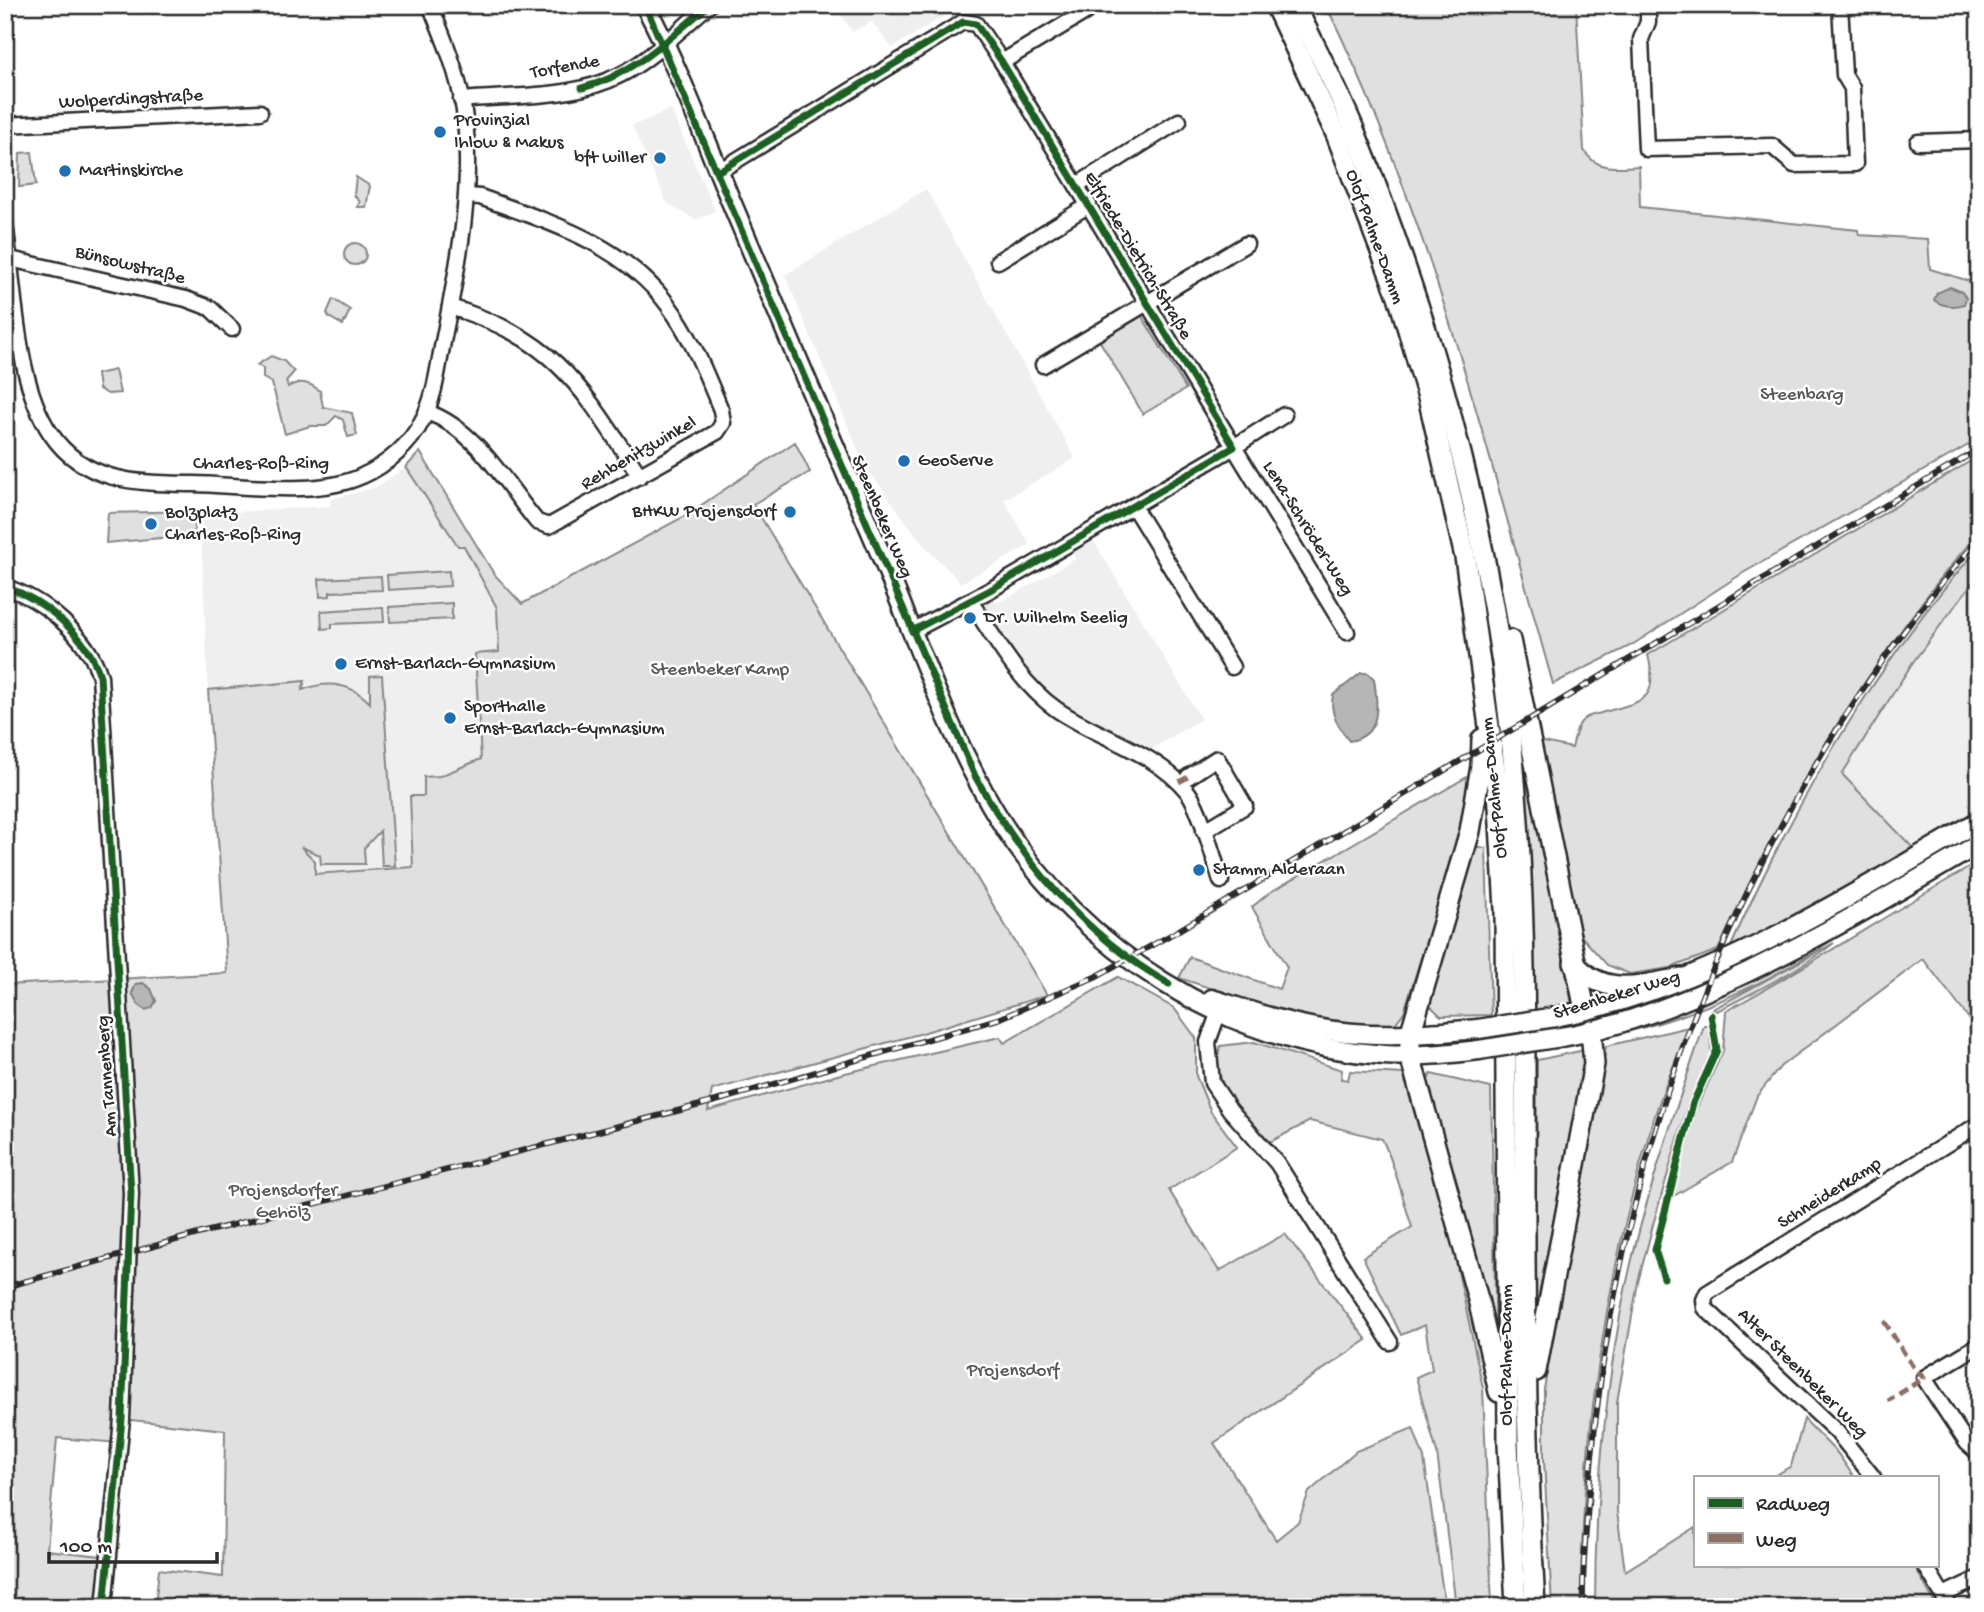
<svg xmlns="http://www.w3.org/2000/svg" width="1984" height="1612" font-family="'Gochi Hand',sans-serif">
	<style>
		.built { fill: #efefef }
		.green { fill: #e0e0e0; stroke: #868686; stroke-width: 2 }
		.water { fill: #b6b6b6; stroke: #7e7e7e; stroke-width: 2 }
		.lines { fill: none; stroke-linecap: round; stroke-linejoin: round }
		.minor-casing { stroke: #2b2b2b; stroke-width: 19 }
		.major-casing { stroke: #2b2b2b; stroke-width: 23 }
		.highway-casing { stroke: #2b2b2b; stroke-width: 24 }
		.minor { stroke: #fff; stroke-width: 14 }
		.major { stroke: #fff; stroke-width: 18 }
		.highway { stroke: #fff; stroke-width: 19 }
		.rail-casing { stroke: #2b2b2b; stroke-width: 6 }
		.rail { stroke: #fff; stroke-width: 3.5; stroke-dasharray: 10; stroke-linecap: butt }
		.major-bridge-casing { stroke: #2b2b2b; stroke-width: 23; stroke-linecap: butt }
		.major-bridge { stroke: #fff; stroke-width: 18 }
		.quiet { stroke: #8d6e63; stroke-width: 5; stroke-dasharray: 10 5; stroke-linecap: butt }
		.cycleway-casing { stroke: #fff; stroke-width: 11 }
		.cycleway { stroke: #1b5e20; stroke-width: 7 }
		.poi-dot { fill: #1f6fb2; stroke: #fff; stroke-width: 2.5 }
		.labels { text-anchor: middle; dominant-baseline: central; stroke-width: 5; stroke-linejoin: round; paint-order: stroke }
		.street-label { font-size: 19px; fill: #2b2b2b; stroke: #fff }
		.poi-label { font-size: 19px; fill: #2b2b2b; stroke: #fff; text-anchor: start }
		.park-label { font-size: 19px; fill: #585858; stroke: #fff }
	</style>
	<rect width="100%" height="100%" fill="#fff"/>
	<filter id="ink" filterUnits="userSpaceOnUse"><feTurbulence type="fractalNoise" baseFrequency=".0143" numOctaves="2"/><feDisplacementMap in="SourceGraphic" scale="14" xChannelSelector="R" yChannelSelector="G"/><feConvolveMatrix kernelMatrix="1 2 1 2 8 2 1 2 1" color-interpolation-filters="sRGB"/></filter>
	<g filter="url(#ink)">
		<g class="built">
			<polygon points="835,5 961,5 892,48 872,22 852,32"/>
			<polygon points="671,109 715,211 696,220 667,203 632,126"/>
			<polygon points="926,189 1075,458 1004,500 1030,545 961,583 922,543 864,464 785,275"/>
			<polygon points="406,467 458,546 464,546 497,608 499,652 475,654 482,759 440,776 424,777 424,796 410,797 413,868 315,874 315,861 287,831 274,735 304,681 208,690 200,507 231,508 234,512 330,506 331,499 375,488"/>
			<polygon points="1092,538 1201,719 1142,755 1045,697 977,607 992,597 998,602 1008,598 1075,559 1071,551"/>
			<polygon points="1979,574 1979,814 1915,850 1842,774 1913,662"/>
		</g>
		<g class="green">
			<path d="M 1326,5 L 1576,5 L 1584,150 C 1596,172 1619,167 1639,166 L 1640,207 L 1858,230 L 1859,235 L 1928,239 L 1930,269 L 1979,284 L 1979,439 L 1743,573 L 1632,645 L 1553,684 C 1488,455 1432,220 1326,5 Z"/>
			<polygon points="32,152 36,185 19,187 20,153"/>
			<polygon points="356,177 370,186 366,207 357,207 360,202 354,195"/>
			<circle cx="355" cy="254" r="11"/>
			<polygon points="333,299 350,310 343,325 329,317 327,313"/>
			<polygon points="1140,313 1186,389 1143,414 1098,338"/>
			<path d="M 271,356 L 284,361 L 294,372 L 286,381 L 288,387 C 300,380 309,382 320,391 L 323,407 L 352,413 L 357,435 L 348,437 L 343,420 L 336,416 L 326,426 L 310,426 L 285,434 L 272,383 L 263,378 L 263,368 L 257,365 Z"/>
			<polygon points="115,370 120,393 108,394 99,389 97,374"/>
			<path d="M 795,442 L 810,472 L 753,504 L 1047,995 L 919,1034 L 712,1090 L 708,1111 L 841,1074 L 1000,1037 L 1004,1043 L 1118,977 L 1174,1008 L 1196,1038 L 1196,1076 L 1211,1112 L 1237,1147 L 1169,1190 L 1219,1271 L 1285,1234 L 1367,1340 L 1214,1443 L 1276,1540 L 1298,1522 L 1309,1492 L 1356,1451 L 1413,1428 L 1424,1458 L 1445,1607 L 155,1607 L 159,1569 L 223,1577 L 225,1430 L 122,1419 L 120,1443 L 57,1438 L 47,1550 L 110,1557 L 104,1607 L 5,1607 L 5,985 L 227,973 L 208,690 L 305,681 L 302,690 C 328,680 351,683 370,703 L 370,676 L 382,675 L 395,866 L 382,866 L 380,831 L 364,848 L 365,864 L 321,864 L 320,855 L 301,847 L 315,861 L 315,874 L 413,867 L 410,796 L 424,796 L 424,777 L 440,776 L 481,759 L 475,654 L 499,652 L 497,608 L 464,546 L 458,546 L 406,467 L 420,452 L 494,574 L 522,604 L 685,516 Z"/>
			<path d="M 1979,456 L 1979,532 C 1870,658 1788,800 1718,950 L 1670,968 L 1630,974 L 1607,965 L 1581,936 L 1539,741 L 1572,748 C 1574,741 1576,728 1581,722 C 1585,716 1594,715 1601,713 C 1641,701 1660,703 1648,655 Z"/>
			<polygon points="195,511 194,535 106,543 108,513"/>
			<path d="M 1979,548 L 1979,574 L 1913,662 L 1842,774 L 1915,850 L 1860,885 L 1729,951 C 1788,814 1878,659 1979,548 Z"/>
			<polygon points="449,571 450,586 388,590 387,575"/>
			<polygon points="381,576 382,590 330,592 330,596 320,597 319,579"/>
			<polygon points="452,603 452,619 390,622 389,607"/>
			<polygon points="383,607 384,622 332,624 332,628 322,629 321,611"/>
			<polygon points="1525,767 1548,871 1572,1005 1535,1012"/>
			<polygon points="1467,777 1471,779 1461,830 1404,1012 1392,1028 1332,1023 1292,1015 1179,978 1190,957 1279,989 1287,967 1252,907 1269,893"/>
			<polygon points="1474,846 1486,848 1491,1015 1441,1016 1426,1002"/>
			<path d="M 1979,862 L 1979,1014 L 1970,1020 L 1923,959 L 1781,1066 L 1757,1096 L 1732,1162 L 1672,1197 L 1697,1107 L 1723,1051 L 1726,1011 C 1812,965 1893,910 1979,862 Z"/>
			<polygon points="1894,879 1815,929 1705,985 1616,1016 1613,1008"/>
			<path d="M 1852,926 C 1785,975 1702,1015 1621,1033 L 1620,1029 Z"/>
			<path d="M 1834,943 C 1798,971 1757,991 1717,1011 L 1711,1010 Z"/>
			<path d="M 1704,1026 L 1709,1026 L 1712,1058 L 1689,1101 L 1654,1221 L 1638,1282 L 1617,1402 L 1617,1512 L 1625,1571 L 1695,1527 L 1695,1565 L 1914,1565 L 1937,1607 L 1595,1607 C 1595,1510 1603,1412 1620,1316 C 1638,1217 1672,1120 1704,1026 Z"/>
			<path d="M 1689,1027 C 1677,1058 1663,1089 1653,1121 C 1605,1276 1581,1444 1581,1607 L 1552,1607 L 1544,1461 L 1544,1389 L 1606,1046 Z"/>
			<path d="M 1254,1042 L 1342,1070 L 1341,1079 L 1348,1080 L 1350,1071 L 1403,1074 L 1449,1229 L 1483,1388 L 1492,1607 L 1456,1607 L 1437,1453 L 1416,1377 L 1432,1370 L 1425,1325 L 1401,1335 L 1363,1257 L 1412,1227 C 1402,1197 1396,1167 1382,1139 L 1310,1121 L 1270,1142 C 1244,1114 1209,1087 1220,1046 Z"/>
			<polygon points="1585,1050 1586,1053 1535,1317 1537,1060"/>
			<polygon points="1431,1074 1491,1088 1496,1347 1426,1083"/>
			<polygon points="1804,1419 1838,1454 1854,1477 1773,1477 1791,1466"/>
		</g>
		<g class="water">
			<path d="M 1950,287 L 1962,292 L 1966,298 L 1964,304 C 1955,307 1942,307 1934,300 L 1937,293 Z"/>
			<path d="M 1361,673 L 1368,673 L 1374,679 C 1378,704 1382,736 1349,741 C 1338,726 1329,713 1333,695 Z"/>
			<polygon points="143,983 151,989 156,1001 152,1008 145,1010 138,1004 132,993 136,984"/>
		</g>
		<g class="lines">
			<g class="minor-casing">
				<g id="minor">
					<polyline points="1648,5 1648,22 1641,39 1646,149 1772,146 1794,165 1855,164 1852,88 1844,75 1840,5"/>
					<polyline points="1002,62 1097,5"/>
					<path d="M 461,100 C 512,95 574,99 620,75 C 652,59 681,28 709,5"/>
					<polyline points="5,125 260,112"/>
					<polyline points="1918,142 1979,140"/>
					<polyline points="719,171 963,22 976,24 1002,62 1234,447 990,590 912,631"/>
					<polyline points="1077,185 1179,121"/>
					<path d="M 5,224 C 15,287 15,382 51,434 C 85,484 139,483 194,484 C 243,485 317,497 362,476 C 387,465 411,444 423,419 C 435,397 438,367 443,342 C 458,265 474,191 464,111 C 459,75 444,38 430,5"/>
					<polyline points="10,259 186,299 210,308 232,329"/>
					<polyline points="998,261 1089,205"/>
					<path d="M 450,307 C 557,339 582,388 640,476"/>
					<polyline points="1043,365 1246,244"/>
					<path d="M 427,412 C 477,430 504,482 537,522 L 549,526 L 717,432 L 723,423 L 721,410 C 706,374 692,337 668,305 C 622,243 548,222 480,197 L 467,196"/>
					<polyline points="1284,415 1234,447 1347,632"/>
					<polyline points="1133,506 1232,667"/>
					<path d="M 5,587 C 44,599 88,637 100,676 L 131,1193 L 122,1419 L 104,1607"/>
					<path d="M 970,601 C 995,638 1018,682 1056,709 C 1098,738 1154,751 1187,791 C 1200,806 1214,859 1221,881"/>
					<polyline points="1188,777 1217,758 1245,806 1204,831"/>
					<polyline points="1222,1003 1208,1042 1212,1083 1230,1110 1277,1163 1390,1342"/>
					<polyline points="1976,1451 1967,1443 1924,1378 1979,1345"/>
					<polyline points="1873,1477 1837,1432 1705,1308 1704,1300 1707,1293 1979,1124"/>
					<polyline points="1925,1565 1950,1607"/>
					<polyline points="1943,1595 1979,1578"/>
				</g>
			</g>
			<g class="major-casing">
				<g id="major">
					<path d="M 645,5 C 678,67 703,134 730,199 C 779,315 828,432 878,548 C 917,639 948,736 1000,820 C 1081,951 1230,1045 1384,1055 C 1416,1057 1448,1054 1479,1050"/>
					<path d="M 1212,999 C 1246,1010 1281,1022 1316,1028 C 1370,1038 1425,1034 1478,1029"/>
					<path d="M 1555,1017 C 1708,988 1846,897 1979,821"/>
					<path d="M 1555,1038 C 1694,1017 1857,914 1979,844"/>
				</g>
			</g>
			<g class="highway-casing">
				<g id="highway">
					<polyline points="1275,5 1336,134 1398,296 1428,397 1465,557 1498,790 1505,909 1508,1444 1516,1607"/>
					<path d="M 1295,5 C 1315,47 1338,89 1355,132 C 1431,320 1487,516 1509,719 C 1528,888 1525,1058 1525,1228 C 1525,1355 1528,1481 1535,1607"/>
					<polyline points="1510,640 1585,1010"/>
					<polyline points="1482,739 1481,766 1470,831 1410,1035 1410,1056 1478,1299 1499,1392"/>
					<path d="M 1574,963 C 1603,998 1643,985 1681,978"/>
					<polyline points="1536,1371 1594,1064 1591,1030"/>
				</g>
			</g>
			<use href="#minor" class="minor"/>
			<use href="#major" class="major"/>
			<use href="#highway" class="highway"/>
			<g class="rail-casing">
				<g id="rail">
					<polyline points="5,1287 209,1231 716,1101 1001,1018 1097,976 1174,933 1979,449"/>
					<path d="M 1583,1607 C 1582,1564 1587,1521 1590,1478 C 1616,1140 1753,795 1979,539"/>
				</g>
			</g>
			<use href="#rail" class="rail"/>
			<g class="major-bridge-casing">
				<g id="major-bridge">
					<polyline points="1478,1029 1555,1017"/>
					<polyline points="1479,1050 1555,1038"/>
				</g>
			</g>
			<use href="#major-bridge" class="major-bridge"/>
			<g class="quiet">
				<polyline points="1179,782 1188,777"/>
				<polyline points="1884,1321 1913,1367 1924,1378 1888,1401"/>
			</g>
			<g class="cycleway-casing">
				<g id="cycleway">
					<path d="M 645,5 L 975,776 C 1023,862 1083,934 1169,984"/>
					<path d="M 582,88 C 633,75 669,38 709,5"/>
					<polyline points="719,171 963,22 976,24 1002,62 1234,447 990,590 912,631"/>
					<path d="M 5,587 C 44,599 88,637 100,676 L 131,1193 L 122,1419 L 104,1607"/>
					<polyline points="1664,1278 1655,1250 1693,1103 1717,1050 1711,1015"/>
				</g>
			</g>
			<use href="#cycleway" class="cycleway"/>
		</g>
	</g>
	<g class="poi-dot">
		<circle cx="440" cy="132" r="7"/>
		<circle cx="660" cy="158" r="7"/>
		<circle cx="65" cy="171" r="7"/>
		<circle cx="904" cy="461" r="7"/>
		<circle cx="790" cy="512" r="7"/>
		<circle cx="151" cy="524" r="7"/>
		<circle cx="970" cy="618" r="7"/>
		<circle cx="341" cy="664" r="7"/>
		<circle cx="450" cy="718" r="7"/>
		<circle cx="1199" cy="870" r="7"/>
	</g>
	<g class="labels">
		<g class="street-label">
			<text transform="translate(565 68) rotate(-10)">Torfende</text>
			<text transform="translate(131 100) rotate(-3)">Wolperdingstraße</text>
			<text transform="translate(1374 237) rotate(70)">Olof-Palme-Damm</text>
			<text transform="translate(1137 256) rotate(59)">Elfriede-Dietrich-Straße</text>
			<text transform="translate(130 266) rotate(14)">Bünsowstraße</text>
			<text transform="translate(639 454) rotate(-30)">Rehbenitzwinkel</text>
			<text x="261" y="464">Charles-Roß-Ring</text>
			<text transform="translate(881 517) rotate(67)">Steenbeker Weg</text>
			<text transform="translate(1307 529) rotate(58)">Lena-Schröder-Weg</text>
			<text transform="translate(1495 788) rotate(-96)">Olof-Palme-Damm</text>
			<text transform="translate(1617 996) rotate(-17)">Steenbeker Weg</text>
			<text transform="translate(108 1076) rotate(-94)">Am Tannenberg</text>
			<text transform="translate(1830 1194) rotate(-32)">Schneiderkamp</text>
			<text transform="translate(1507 1355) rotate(-90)">Olof-Palme-Damm</text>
			<text transform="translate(1802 1374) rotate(45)">Alter Steenbeker Weg</text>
		</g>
		<g class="poi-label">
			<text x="454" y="121">Provinzial<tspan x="454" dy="22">Ihlow &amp; Makus</tspan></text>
			<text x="646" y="158" text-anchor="end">bft willer</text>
			<text x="79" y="171">Martinskirche</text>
			<text x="918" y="461">GeoServe</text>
			<text x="776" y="512" text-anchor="end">BHKW Projensdorf</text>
			<text x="165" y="513">Bolzplatz<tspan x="165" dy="22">Charles-Roß-Ring</tspan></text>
			<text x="984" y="618">Dr. Wilhelm Seelig</text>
			<text x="355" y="664">Ernst-Barlach-Gymnasium</text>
			<text x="464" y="707">Sporthalle<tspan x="464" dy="22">Ernst-Barlach-Gymnasium</tspan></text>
			<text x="1213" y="870">Stamm Alderaan</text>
		</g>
		<g class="park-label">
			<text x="1802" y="395">Steenbarg</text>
			<text x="720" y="670">Steenbeker Kamp</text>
			<text x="283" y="1191">Projensdorfer<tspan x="283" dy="22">Gehölz</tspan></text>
			<text x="1013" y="1371">Projensdorf</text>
		</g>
	</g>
	<rect width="1984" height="1612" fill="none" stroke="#fff" stroke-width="28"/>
	<rect x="14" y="14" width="1956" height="1584" fill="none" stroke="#2b2b2b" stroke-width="2.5" filter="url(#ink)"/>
	<rect x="1694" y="1476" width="245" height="91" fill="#ffffff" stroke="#aaaaaa" stroke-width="2"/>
	<rect x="1708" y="1498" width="35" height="10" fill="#1b5e20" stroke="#aaaaaa" stroke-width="2"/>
	<text x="1756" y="1510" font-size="21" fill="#2b2b2b">Radweg</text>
	<rect x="1708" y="1533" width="35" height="10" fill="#8d6e63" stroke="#aaaaaa" stroke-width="2"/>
	<text x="1756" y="1546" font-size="21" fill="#2b2b2b">Weg</text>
	<path d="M49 1552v10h168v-10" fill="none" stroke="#2b2b2b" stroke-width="3.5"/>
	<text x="60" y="1552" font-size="21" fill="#2b2b2b" stroke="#ffffff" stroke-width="5" paint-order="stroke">100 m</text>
</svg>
